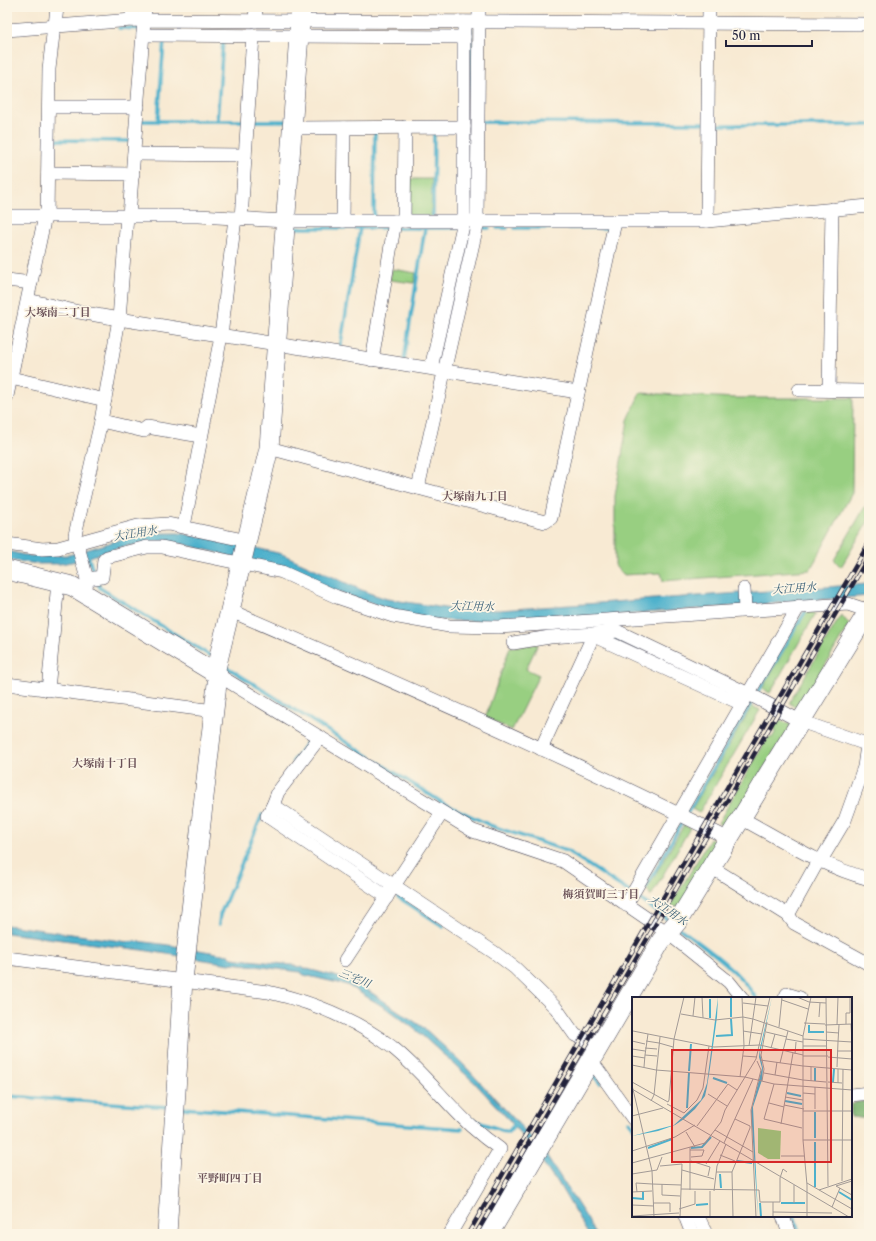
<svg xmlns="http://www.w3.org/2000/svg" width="876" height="1241" font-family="'Libre Caslon Text','Noto Serif JP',serif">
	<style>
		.green { fill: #98cf81; stroke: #5d785e }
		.forest { fill: #7ab26f; stroke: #4e6a55 }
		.water { fill: #4db1cc; stroke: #386a84 }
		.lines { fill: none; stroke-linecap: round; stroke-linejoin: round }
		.stream { stroke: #4db1cc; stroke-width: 3.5 }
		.street-casing { stroke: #424052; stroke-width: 14 }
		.secondary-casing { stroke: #424052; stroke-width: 20 }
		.street { stroke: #fff; stroke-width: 13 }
		.secondary { stroke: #fff; stroke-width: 19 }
		.rail-casing { stroke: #22223b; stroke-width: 4.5 }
		.rail { stroke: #fcf5e5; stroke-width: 3; stroke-dasharray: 9; stroke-linecap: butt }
		.labels { text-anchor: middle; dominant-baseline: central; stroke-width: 3.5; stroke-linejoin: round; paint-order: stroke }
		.neighbourhood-label { font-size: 11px; font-weight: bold; fill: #6b5258; stroke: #fcf5e5 }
		.water-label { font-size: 11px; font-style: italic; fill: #335b75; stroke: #fcf5e5 }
		.inset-river { fill: none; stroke: #4db1cc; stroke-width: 2 }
		.inset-road { fill: none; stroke: #a29a96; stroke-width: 1 }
		.view { fill: #d62828; fill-opacity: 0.15; stroke: #d62828; stroke-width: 2 }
		.inset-edge { fill: none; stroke: #22223b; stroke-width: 2 }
	</style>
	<rect width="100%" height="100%" fill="#fcf5e5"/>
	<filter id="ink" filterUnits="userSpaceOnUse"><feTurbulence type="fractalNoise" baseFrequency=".025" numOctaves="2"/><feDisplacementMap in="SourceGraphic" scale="8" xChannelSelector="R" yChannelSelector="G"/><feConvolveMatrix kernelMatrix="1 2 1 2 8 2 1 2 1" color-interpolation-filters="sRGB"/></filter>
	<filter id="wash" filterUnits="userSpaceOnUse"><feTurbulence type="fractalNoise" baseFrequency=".012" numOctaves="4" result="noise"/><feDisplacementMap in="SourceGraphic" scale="16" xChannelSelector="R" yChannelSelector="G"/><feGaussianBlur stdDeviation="0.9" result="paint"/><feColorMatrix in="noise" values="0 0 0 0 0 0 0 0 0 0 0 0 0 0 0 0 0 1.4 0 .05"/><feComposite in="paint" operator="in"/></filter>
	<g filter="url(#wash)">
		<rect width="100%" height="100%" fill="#f8ead3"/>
		<g class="green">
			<polygon points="406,179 432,179 431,218 409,218"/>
			<polygon points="392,269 416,273 414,283 390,280"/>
			<polygon points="640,393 736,398 853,398 852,493 810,570 663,581 661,573 623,575 615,566 615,496 628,420"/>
			<polygon points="869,500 869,520 841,567 834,560"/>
			<polygon points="806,612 816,613 770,693 762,689"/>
			<polygon points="841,615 849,624 800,709 789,703"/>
			<polygon points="538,644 526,669 539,675 512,730 485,718 510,647"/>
			<polygon points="752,706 760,710 699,813 692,809"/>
			<polygon points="778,719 791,725 727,828 718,823 768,737 772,738 776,731 773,729"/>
			<polygon points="684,825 690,828 651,896 647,889"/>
			<polygon points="710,839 719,843 681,907 670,906"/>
		</g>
		<polygon class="forest" points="869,1101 869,1119 851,1117 851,1105 857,1102"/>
		<g class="water">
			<polygon points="142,533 179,533 252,546 256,548 282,554 366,592 387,599 451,609 499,610 868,584 869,596 526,622 421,620 219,553 178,543 163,541 121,547 77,561 60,564 39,564 7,560 7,551 29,556 69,555"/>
			<path d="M 7,925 L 128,942 C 137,938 213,953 229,955 L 232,958 L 292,965 L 338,977 L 360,985 L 424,1028 L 462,1063 L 543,1150 L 588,1220 L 595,1234 L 588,1234 L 557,1181 L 553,1178 L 539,1157 L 510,1121 L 474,1082 L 417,1031 L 392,1012 L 347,985 L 304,975 L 300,972 L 233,963 L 230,964 L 142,950 L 7,933 Z"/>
		</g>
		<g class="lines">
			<g class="stream">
				<polyline points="119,28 140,29"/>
				<polyline points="471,29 471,182"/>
				<polyline points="141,121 244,121"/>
				<polyline points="158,121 164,40"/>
				<polyline points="217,121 223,40"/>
				<polyline points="252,121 286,121"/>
				<polyline points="481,122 705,123"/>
				<polyline points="713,125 869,125"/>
				<polyline points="52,140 129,141"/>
				<polyline points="433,216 434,131"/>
				<polyline points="374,217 375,131"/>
				<polyline points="294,228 388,228"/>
				<polyline points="398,228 458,228"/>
				<polyline points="484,228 489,228"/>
				<polyline points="497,228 507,228"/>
				<polyline points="515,228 607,228 609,231"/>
				<polyline points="340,349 360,228"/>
				<polyline points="404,360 425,228"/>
				<polyline points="88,555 94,575"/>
				<polyline points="96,580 100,588 209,655"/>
				<polyline points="515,636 526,635"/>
				<polyline points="614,638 638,649"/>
				<polyline points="225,666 443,803 492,826 567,851 640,899 671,922"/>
				<polyline points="758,691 805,612"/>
				<polyline points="293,761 308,741"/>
				<polyline points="688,812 751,703"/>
				<polyline points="646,888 682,822"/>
				<polyline points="398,897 443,926"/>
				<polyline points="219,924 220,915 262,815"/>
				<path d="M 679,928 C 706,948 738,969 756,998"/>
				<polyline points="594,1076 600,1083"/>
				<polyline points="7,1096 170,1107"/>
				<polyline points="182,1108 462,1129"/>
				<polyline points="472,1120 508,1132 515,1124"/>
				<polyline points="629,1121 633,1127"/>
				<polyline points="794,1216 799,1234"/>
			</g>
		</g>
	</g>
	<g filter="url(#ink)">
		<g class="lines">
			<g class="street-casing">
				<g id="street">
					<polyline points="132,20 132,7"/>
					<polyline points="255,21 256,7"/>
					<polyline points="55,26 57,7"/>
					<polyline points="7,30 132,20 869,24"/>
					<polyline points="143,35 464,37"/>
					<polyline points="49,107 138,107"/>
					<polyline points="292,128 464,127"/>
					<polyline points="134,154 245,155"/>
					<polyline points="48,173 133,174"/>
					<polyline points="7,216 199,216 285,221 707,221 869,206"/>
					<polyline points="47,216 49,69 54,26"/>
					<polyline points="129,216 145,7"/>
					<polyline points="241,219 253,36"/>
					<polyline points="343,221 344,128"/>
					<polyline points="404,221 405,127"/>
					<polyline points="477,221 479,7"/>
					<polyline points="707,221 709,7"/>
					<polyline points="7,280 31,283"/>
					<polyline points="28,300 79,312 119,319 578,392"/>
					<polyline points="372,360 395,221"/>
					<polyline points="431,368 464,221 464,22"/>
					<polyline points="11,378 105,400"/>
					<polyline points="799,390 863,391"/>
					<polyline points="829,390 832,209"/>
					<polyline points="7,396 45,216"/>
					<polyline points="101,421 144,431 147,427 201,436"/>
					<polyline points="269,448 545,522 551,518 615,222"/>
					<polyline points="418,488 478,221"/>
					<polyline points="184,526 221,336 235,218"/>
					<polyline points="7,544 42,549 58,548 138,526 168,524 248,541"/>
					<polyline points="87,579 102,577 104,560 107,557 147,547 162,547 282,572 337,597 393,616 449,626 498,627 848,604 869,611"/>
					<polyline points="86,588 87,579 75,535 101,421 119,319 127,216"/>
					<polyline points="744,589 745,610"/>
					<path d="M 231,611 C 398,683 566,757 729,839"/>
					<polyline points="594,636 742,704"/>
					<polyline points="513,643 550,637 594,634"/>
					<polyline points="218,675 473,831 563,861 668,933 729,982 742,998"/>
					<polyline points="7,684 214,711"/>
					<polyline points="48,690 58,582"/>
					<polyline points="320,737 278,792 273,805 495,953 515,968 556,1008 575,1035 599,1047"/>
					<polyline points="541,749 594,634 617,631 749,694 800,721 869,745"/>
					<polyline points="273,805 267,816 387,897"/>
					<path d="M 741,818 C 783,841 823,867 869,879"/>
					<polyline points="820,862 845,820 864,767 867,745"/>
					<polyline points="711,867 788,915 794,923 869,964"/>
					<polyline points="626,905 799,606"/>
					<polyline points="788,915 818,861"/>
					<path d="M 7,958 L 268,992 C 313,1002 355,1019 392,1047 C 421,1070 444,1101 471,1126 C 480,1134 490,1142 500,1149 L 450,1234"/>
					<polyline points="345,960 442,813"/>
					<polyline points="785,998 787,994 800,998"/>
					<polyline points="591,1060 633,1119"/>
					<polyline points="851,1095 869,1093"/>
					<polyline points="685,1216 692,1234"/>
					<polyline points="698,1216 706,1234"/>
					<polyline points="783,1216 789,1234"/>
				</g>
			</g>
			<g class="secondary-casing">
				<g id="secondary">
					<polyline points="7,570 72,586 218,675 183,980 167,1234"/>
					<polyline points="215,673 269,448 301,7"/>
					<polyline points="489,1234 661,941 678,921 869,610"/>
				</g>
			</g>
			<use href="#street" class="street"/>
			<use href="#secondary" class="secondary"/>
			<g class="rail-casing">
				<g id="rail">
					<polyline points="468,1234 869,543"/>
					<polyline points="476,1234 869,556"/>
				</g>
			</g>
			<use href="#rail" class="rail"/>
		</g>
	</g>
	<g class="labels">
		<g class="neighbourhood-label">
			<text x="58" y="312">大塚南二丁目</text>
			<text x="475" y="496">大塚南九丁目</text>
			<text x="105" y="763">大塚南十丁目</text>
			<text x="601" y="894">梅須賀町三丁目</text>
			<text x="230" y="1178">平野町四丁目</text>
		</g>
		<g class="water-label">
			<text transform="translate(135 533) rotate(-9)">大江用水</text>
			<text transform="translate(794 588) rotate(-4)">大江用水</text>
			<text transform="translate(472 606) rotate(1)">大江用水</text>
			<text transform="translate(668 910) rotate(35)">大江用水</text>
			<text transform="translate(355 978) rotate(22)">三宅川</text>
		</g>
	</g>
	<g transform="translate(632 997)">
		<rect width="220" height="220" fill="#f8ead3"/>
		<path d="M 126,131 L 149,134 L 148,162 L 136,162 L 126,156 Z" fill="#98cf81"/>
		<path d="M 86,0 L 85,20 L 78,71 L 75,90 L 73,99 L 63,112 L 52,122 L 43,128 L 26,134 L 0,139 L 42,128 L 69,103 L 75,86 ZM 140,0 L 128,56 L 131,71 L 130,83 L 121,110 L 126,220 L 119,114 L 130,71 L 127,60 L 128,51 Z" fill="#4db1cc"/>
		<path class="inset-river" d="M 99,0 L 99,20M 78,21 L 78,2M 177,28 L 177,35 L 192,35M 84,39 L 100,38 L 99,22M 57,74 L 59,47M 81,81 L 95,86M 183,84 L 183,71M 201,85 L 202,72M 155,96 L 169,99M 153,104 L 170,107M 55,111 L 57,76M 183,141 L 183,115M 16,151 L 40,142M 59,151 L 70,150 L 79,140M 105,164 L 120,166M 88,177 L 89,191M 183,190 L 183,145M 207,195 L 220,203M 0,201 L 11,202 L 11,195M 128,206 L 129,220M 149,206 L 173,206M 64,208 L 76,207"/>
		<path class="inset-road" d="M 70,0 L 71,21M 110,0 L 112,49M 165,0 L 177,5M 194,0 L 196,189M 150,3 L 176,12M 177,5 L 194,6M 111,6 L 136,9M 0,13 L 0,37M 49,17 L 83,23 L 111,20 L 121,22 L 171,39M 61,19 L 63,0M 187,20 L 188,6M 172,26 L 193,27M 214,27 L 214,16 L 218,16 L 218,0M 219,27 L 220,45M 193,28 L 220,27M 205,28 L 206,0M 147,30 L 150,0M 1,34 L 82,50 L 128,48 L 171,58M 111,34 L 130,37M 134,35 L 155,40M 194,35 L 207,36M 154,42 L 171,45M 171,42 L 220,45M 0,44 L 13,47M 14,44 L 27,46M 206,45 L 207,28M 27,46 L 41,50M 117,49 L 124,0M 171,49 L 195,49M 13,51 L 25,52M 139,51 L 143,37M 0,52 L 13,54M 151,54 L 156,34M 205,54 L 220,54M 163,57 L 164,45M 13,58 L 16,37M 0,59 L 13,61M 111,59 L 125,60M 171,59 L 196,59M 196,60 L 220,62M 128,63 L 171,69M 148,66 L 151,54M 0,68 L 24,73 L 113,80M 171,69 L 220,73M 12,70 L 13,58 L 25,59M 205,70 L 206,45M 132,76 L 171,83M 143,78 L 145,65M 108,80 L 112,49M 113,80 L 142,87 L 220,93M 171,83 L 194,85M 130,84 L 132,72 L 129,58 L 135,25M 179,84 L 179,70M 0,85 L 36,105 L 37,103 L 42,42 L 52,0M 196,85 L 210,86M 206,86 L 206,72M 142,87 L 132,122 L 170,131M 0,88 L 20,174 L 22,220M 183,90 L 183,112M 0,92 L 217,220M 171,96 L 183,97M 76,97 L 95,109M 153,100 L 171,103M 19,104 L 22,98 L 28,40M 137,106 L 152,110M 35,107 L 52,116 L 65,103 L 71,91 L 77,49M 152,108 L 172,112M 171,114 L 220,114M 0,119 L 31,111M 149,127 L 161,56M 65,129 L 96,87 L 105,93M 83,133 L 121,155M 54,135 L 63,150M 171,143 L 220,143M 92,146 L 121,82M 58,153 L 72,153 L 70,159 L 59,160M 0,154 L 43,140 L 63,128M 88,158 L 103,164M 149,159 L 172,159M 59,164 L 78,170 L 76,179M 0,166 L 73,146 L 89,125 L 93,113 L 124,62 L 138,0M 74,167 L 88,144M 28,169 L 50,167 L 48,220M 50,173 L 82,182M 84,175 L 100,175M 0,177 L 25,173 L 30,160M 210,184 L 211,72M 220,184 L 204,189 L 220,198M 175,186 L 220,212M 20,187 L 49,188M 30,187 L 30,198 L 48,199M 49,192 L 127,193 L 128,205 L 148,205 L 148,181 L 151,172 L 155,175M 58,193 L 58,150M 187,193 L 220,182M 78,194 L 78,220M 82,194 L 85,169 L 94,147M 0,195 L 20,194M 5,195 L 4,186 L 20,187M 21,206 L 38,206 L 38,215M 162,206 L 162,188M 0,208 L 22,209M 200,210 L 208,191M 47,212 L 63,207 L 63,194M 141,215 L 200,216M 0,219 L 47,216M 101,220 L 100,175 L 118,131 L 118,129 L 103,122M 124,220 L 119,113 L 129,73 L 125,64M 141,220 L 141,205M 175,220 L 175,188 L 171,143 L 171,39 L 179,0"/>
		<path class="view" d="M 40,53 L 199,53 L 199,165 L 40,165 Z"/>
		<rect width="220" height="220" class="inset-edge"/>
	</g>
	<rect width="876" height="1241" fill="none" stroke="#fcf5e5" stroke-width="24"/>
	<path d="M726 40v6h86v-6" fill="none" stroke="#22223b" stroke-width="2"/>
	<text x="732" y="40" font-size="12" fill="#22223b" stroke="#fcf5e5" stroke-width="3" paint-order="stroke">50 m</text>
</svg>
